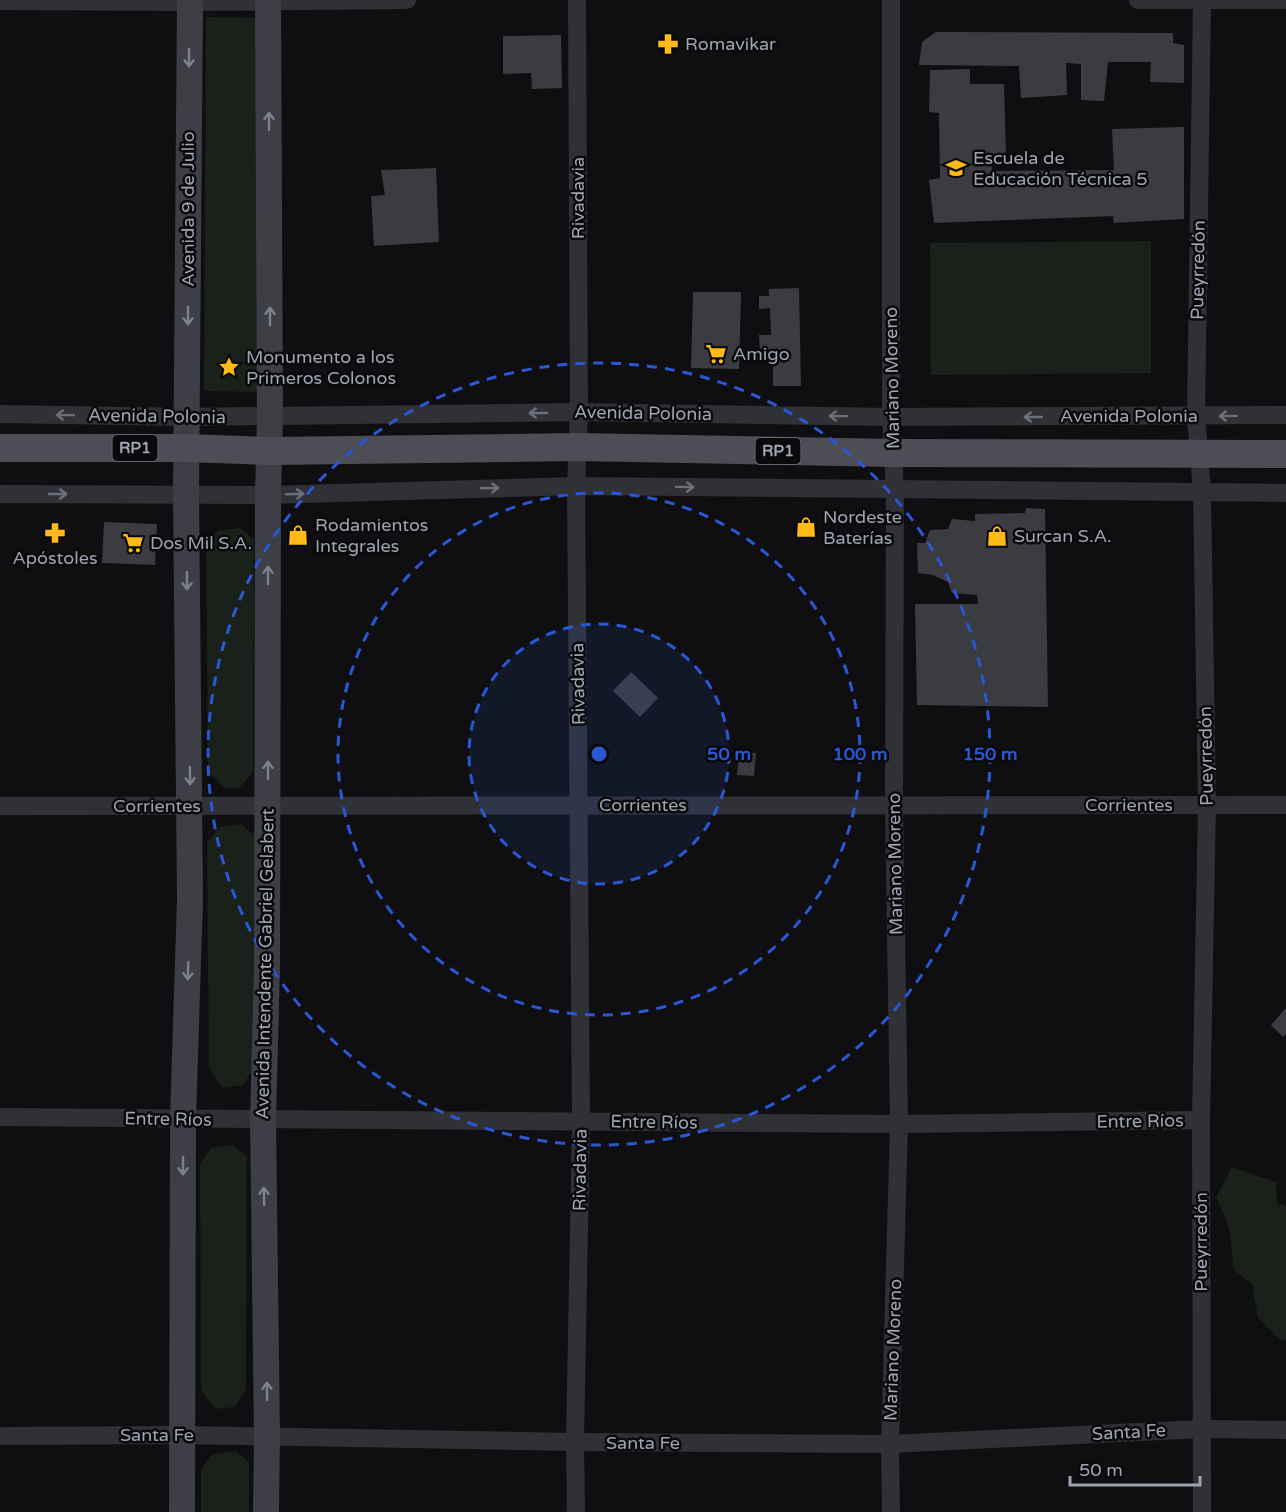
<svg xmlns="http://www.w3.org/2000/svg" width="1286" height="1512" font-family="'Varela Round',sans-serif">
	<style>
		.green { fill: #19211a }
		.building { fill: #3b3c41 }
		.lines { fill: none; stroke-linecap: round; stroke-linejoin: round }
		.street { stroke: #303136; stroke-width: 18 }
		.secondary { stroke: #3e3f46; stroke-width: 26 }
		.primary { stroke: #4c4d55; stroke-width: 28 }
		.oneway { stroke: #7d818d }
		.oneway2 { stroke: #6d707b }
		.ring { fill: none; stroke: #2a57d4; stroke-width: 3; stroke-dasharray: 10 8 }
		.labels { text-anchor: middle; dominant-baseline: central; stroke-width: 5; stroke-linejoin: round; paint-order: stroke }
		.shield { fill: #0a0a0c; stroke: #727681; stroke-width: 1.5 }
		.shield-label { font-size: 16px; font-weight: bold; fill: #9fa4b3 }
		.poi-label { font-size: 18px; fill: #9fa4b3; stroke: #0a0a0c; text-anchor: start }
		.street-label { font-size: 18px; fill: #9fa4b3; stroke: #0a0a0c }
		.centre { fill: #2a57d4; stroke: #0a0a0c; stroke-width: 3 }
		.ring-label { font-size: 18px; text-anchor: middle; font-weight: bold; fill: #2a57d4; stroke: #0a0a0c; stroke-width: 5; stroke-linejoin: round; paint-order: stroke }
	</style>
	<rect width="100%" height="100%" fill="#0f0f11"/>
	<g class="green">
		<polygon points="206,17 257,18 260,392 204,391"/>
		<polygon points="1151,241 1151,373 931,375 930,243"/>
		<polygon points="240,528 254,539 253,772 239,788 225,788 208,772 206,546 218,531"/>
		<polygon points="241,824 255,836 254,1068 243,1085 223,1088 209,1068 207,843 219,827"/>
		<polygon points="233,1145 247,1157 246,1389 235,1407 215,1409 201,1390 200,1164 211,1148"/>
		<path d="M 1232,1167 L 1276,1182 L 1277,1205 L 1282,1204 L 1286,1207 L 1286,1340 L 1280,1340 L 1258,1318 L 1252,1284 L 1233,1269 C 1232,1237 1230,1226 1216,1197 Z"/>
		<polygon points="235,1451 249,1462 249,1512 201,1512 201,1469 213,1454"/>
	</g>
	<g class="building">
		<polygon points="936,32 1173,33 1173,43 1184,45 1184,83 1150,82 1151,62 1108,62 1104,101 1081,100 1081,64 1066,63 1067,95 1021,98 1019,66 919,65 922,42"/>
		<polygon points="561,35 562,88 532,89 531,73 503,74 503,36"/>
		<polygon points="970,69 970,84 1004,84 1006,157 991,159 992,171 1114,170 1112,129 1184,127 1184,219 1114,223 1113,216 934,223 929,180 940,178 939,113 929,112 930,70"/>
		<polygon points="436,168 439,242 374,246 371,196 385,195 381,170"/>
		<polygon points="799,288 801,386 773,386 773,354 760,354 759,335 771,335 770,308 759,309 759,296 769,296 769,289"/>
		<polygon points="693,292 741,292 739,369 691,368"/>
		<polygon points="1026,508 1045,509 1048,707 917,705 915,604 978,604 977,595 952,593 948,582 933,575 918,573 917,543 925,543 930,530 948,529 952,519 975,521 975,514 1025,513"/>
		<polygon points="104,522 157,524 155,565 102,563"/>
		<polygon points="631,672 658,698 640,717 613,691"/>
		<polygon points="739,752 756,753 754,776 737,775"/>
		<polygon points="1286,1008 1286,1034 1283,1037 1271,1025"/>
	</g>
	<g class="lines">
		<g class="street">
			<polyline points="891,0 891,417 895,490 894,805 899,1124 890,1444 891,1512"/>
			<polyline points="1138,0 1286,0"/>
			<polyline points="0,1 190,2 407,0"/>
			<polyline points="0,414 187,417 579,412 891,417 1286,415"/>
			<polyline points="0,494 268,495 576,486 1286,493"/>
			<polyline points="0,806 1286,805"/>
			<polyline points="0,1117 899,1124 1201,1120"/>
			<polyline points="0,1436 181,1435 575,1442 890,1444 1201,1429 1286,1430"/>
			<polyline points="576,1512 575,1442 581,1121 576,486 579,412 577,0"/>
			<polyline points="1202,1512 1201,1120 1207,805 1202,492 1196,416 1202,0"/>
		</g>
		<g class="secondary">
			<polyline points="182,1512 183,1119 190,899 186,495 190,0"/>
			<polyline points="266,1512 267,1436 263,1120 267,968 268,495 270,417 268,0"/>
		</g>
		<polyline class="primary" points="0,448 187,448 270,451 578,447 893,453 1286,454"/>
	</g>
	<defs><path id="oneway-shaft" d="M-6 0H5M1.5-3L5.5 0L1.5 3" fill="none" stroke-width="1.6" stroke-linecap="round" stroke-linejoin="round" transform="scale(1.5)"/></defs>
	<g class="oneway">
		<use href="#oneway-shaft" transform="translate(189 58) rotate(90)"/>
		<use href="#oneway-shaft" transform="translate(269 121) rotate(-90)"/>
		<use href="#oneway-shaft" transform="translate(188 316) rotate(90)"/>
		<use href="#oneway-shaft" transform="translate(270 316) rotate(-90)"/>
		<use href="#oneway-shaft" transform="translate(268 575) rotate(-90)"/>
		<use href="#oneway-shaft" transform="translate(187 581) rotate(89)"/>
		<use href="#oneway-shaft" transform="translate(268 770) rotate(-90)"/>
		<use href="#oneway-shaft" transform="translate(190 776) rotate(89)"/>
		<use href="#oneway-shaft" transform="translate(188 971) rotate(92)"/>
		<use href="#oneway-shaft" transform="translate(183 1166) rotate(90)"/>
		<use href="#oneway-shaft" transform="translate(264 1196) rotate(-91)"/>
		<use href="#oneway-shaft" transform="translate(267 1391) rotate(-91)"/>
	</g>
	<g class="oneway2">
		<use href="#oneway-shaft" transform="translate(538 413) rotate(180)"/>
		<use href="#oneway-shaft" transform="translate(65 415) rotate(-179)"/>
		<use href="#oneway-shaft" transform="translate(838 416) rotate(-179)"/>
		<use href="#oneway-shaft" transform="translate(1228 416) rotate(179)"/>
		<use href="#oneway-shaft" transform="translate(1033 417) rotate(180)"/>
		<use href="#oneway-shaft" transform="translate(685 487) rotate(1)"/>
		<use href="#oneway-shaft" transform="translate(490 488) rotate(-2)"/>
		<use href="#oneway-shaft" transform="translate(58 494)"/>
		<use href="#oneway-shaft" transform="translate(295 494) rotate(-2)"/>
	</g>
	<circle cx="599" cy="754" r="130" fill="#2a57d4" fill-opacity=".12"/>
	<g class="ring">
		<circle cx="599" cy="754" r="130"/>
		<circle cx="599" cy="754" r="261"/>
		<circle cx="599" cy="754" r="391"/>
	</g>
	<defs>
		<g id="pharmacy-bare" transform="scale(1.62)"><path d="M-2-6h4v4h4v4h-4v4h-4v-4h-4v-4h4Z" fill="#ffb919" stroke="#0a0a0c" stroke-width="2.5" paint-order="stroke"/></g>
		<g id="school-bare" transform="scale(1.62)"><path d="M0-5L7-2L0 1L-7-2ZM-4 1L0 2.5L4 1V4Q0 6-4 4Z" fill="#ffb919" stroke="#0a0a0c" stroke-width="2.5" paint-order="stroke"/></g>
		<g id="supermarket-bare" transform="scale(1.62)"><path d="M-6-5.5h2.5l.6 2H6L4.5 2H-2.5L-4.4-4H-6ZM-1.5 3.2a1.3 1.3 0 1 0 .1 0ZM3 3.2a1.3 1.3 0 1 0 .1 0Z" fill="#ffb919" stroke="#0a0a0c" stroke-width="2.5" paint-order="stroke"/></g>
		<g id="sight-bare" transform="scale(1.62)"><path d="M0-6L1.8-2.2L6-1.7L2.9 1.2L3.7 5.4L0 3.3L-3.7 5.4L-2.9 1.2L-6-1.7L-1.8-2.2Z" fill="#ffb919" stroke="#0a0a0c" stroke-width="2.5" paint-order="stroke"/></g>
		<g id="shop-bare" transform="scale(1.62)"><path d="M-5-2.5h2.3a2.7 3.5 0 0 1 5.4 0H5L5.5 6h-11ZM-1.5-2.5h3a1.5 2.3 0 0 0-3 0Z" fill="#ffb919" stroke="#0a0a0c" stroke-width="2.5" paint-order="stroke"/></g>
	</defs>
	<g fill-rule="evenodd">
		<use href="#pharmacy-bare" x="668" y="44"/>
		<use href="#school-bare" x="956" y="168"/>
		<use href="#supermarket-bare" x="716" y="354"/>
		<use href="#sight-bare" x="229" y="367"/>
		<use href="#shop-bare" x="806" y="527"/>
		<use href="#pharmacy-bare" x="55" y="533"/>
		<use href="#shop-bare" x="298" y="535"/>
		<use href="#shop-bare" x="997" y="536"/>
		<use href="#supermarket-bare" x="133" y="543"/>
	</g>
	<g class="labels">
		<g class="shield">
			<rect x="112.5" y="435" width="45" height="26" rx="4.5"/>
			<rect x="755.5" y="438" width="45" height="26" rx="4.5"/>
		</g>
		<g class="shield-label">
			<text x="135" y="448">RP1</text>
			<text x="778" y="451">RP1</text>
		</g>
		<g class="poi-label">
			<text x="685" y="44">Romavikar</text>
			<text x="973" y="158">Escuela de<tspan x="973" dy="21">Educación Técnica 5</tspan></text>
			<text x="733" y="354">Amigo</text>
			<text x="246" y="357">Monumento a los<tspan x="246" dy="21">Primeros Colonos</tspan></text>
			<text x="823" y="517">Nordeste<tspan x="823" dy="21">Baterías</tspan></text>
			<text x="315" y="525">Rodamientos<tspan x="315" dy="21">Integrales</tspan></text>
			<text x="1014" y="536">Surcan S.A.</text>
			<text x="150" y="543">Dos Mil S.A.</text>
			<text x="55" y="558" text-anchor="middle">Apóstoles</text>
		</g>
		<g class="street-label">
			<text transform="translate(578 198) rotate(-90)">Rivadavia</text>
			<text transform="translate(188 209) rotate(-90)">Avenida 9 de Julio</text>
			<text transform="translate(1198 270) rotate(-89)">Pueyrredón</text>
			<text transform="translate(892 378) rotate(-91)">Mariano Moreno</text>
			<text transform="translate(643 413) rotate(1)">Avenida Polonia</text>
			<text transform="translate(157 416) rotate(1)">Avenida Polonia</text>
			<text x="1129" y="416">Avenida Polonia</text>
			<text transform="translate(578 684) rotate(-91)">Rivadavia</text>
			<text transform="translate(1206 756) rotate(-91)">Pueyrredón</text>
			<text x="643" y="805">Corrientes</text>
			<text x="1129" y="805">Corrientes</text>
			<text x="157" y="806">Corrientes</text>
			<text transform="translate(895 864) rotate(-91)">Mariano Moreno</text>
			<text transform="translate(265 964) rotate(-89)">Avenida Intendente Gabriel Gelabert</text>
			<text transform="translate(168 1119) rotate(1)">Entre Ríos</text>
			<text transform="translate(1140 1121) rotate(-1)">Entre Ríos</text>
			<text transform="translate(654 1122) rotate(1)">Entre Ríos</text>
			<text transform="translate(580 1170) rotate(-89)">Rivadavia</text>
			<text transform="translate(1201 1242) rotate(-90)">Pueyrredón</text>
			<text transform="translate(893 1350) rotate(-88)">Mariano Moreno</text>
			<text transform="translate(1129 1432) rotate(-3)">Santa Fe</text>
			<text x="157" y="1435">Santa Fe</text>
			<text x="643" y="1443">Santa Fe</text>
		</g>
	</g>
	<circle cx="599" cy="754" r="9" class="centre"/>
	<g class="ring-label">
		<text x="729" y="760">50 m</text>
		<text x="860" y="760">100 m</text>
		<text x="990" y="760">150 m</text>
	</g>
	<path d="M1070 1476v9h130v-9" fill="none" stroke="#9fa4b3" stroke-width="3"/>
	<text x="1079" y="1476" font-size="18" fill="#9fa4b3" stroke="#0a0a0c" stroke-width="4.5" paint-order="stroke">50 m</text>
</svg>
